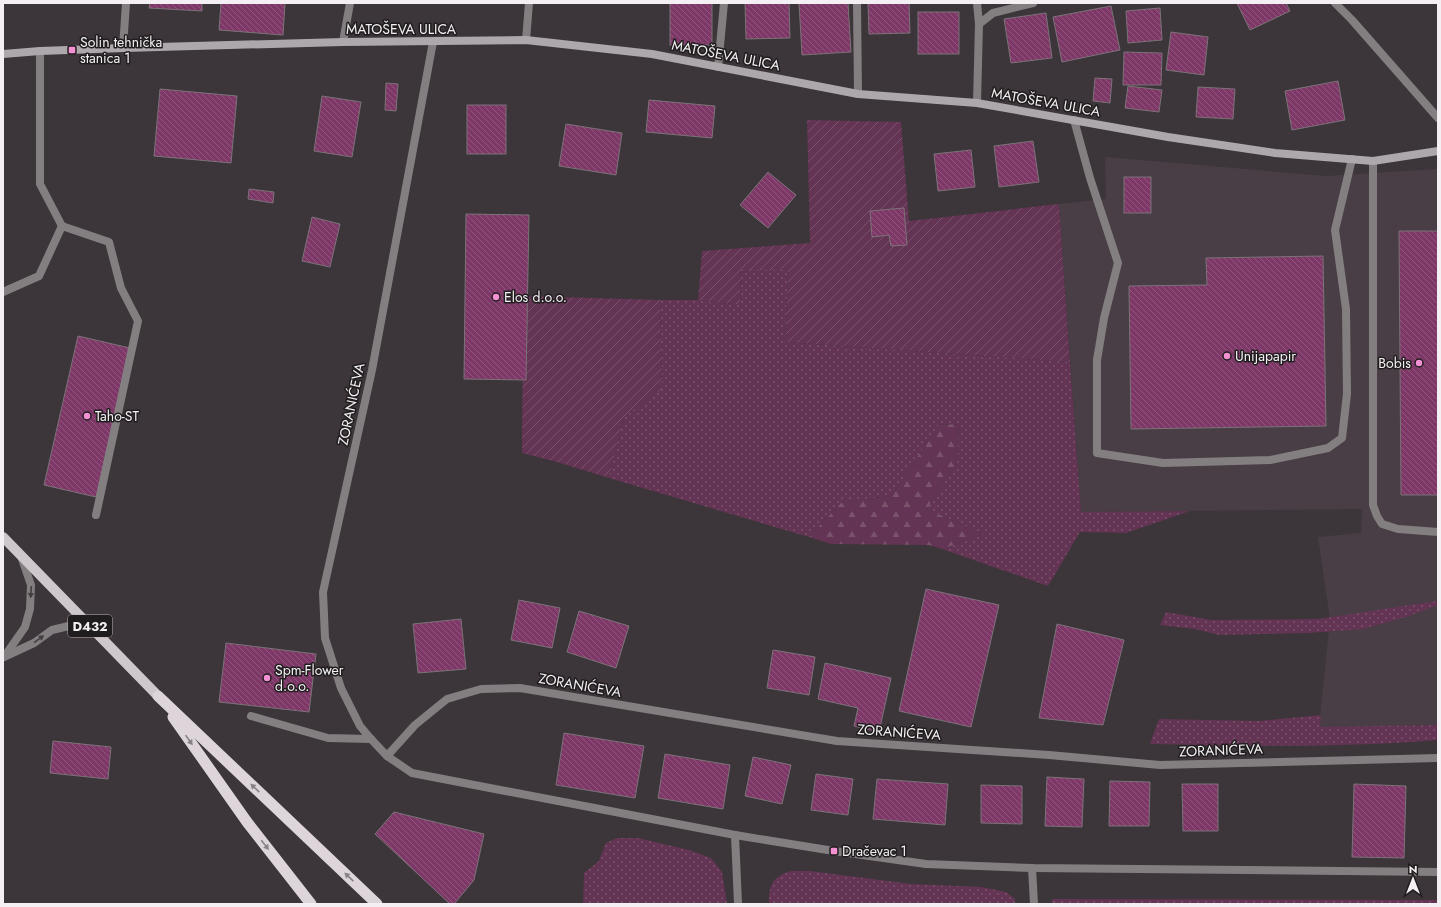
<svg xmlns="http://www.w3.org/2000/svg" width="1441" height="907" font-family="Jost,sans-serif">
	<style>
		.built { fill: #493e45 }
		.grass { fill: url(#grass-dots) }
		.forest { fill: url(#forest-firs) }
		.garden { fill: url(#garden-furrows) }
		.building { fill: url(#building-back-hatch); stroke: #7b7378 }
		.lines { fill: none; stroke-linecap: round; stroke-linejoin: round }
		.service { stroke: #837f81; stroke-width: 8 }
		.minor { stroke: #837f81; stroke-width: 8 }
		.secondary { stroke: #ada8ab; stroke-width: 8 }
		.primary { stroke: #cec7cb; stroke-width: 10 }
		.trunk { stroke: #ddd5da; stroke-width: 11 }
		.oneway { fill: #433f41 }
		.oneway2 { fill: #888286 }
		.poi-dot { fill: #f491d3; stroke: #201d1f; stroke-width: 1.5 }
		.labels { text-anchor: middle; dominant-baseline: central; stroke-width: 3; stroke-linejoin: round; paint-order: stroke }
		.shield { fill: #201d1f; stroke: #b4b0b3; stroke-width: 1 }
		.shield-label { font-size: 13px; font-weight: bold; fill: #f3eff2 }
		.street-label { font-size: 14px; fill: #f3eff2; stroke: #201d1f }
		.poi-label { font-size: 14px; fill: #f3eff2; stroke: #201d1f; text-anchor: start }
	</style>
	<defs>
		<pattern id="grass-dots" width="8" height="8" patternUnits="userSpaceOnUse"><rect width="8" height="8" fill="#633453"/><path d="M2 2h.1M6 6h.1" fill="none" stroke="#7a526c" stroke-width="1.8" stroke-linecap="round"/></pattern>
		<pattern id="forest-firs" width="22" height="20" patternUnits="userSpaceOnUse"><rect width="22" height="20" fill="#633453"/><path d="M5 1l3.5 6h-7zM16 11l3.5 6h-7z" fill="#7a526c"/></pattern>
		<pattern id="garden-furrows" width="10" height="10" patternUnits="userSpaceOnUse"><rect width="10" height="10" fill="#633453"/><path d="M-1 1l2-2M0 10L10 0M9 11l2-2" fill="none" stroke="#7a526c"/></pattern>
		<pattern id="building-back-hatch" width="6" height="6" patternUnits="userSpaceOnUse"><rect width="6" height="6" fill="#7e3868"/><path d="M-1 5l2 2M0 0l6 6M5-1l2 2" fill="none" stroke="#91557e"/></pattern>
	</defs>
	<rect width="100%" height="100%" fill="#3c3539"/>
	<polygon class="built" points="1105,157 1326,176 1438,169 1438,725 1319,727 1330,619 1318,537 1361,533 1362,509 1081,512 1059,204 1106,199"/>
	<g class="grass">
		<polygon points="741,270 788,270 785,342 1070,362 1081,512 1190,511 1126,533 1080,532 1048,586 942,549 983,534 927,509 957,463 959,424 939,425 891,496 842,502 809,537 609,478 624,417 662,389 660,300 698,300 740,305"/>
		<polygon points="1436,601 1438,605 1409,616 1363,629 1309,633 1219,635 1195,629 1160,625 1166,612 1211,620 1319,619"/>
		<path d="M 1321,715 L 1320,727 L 1438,725 L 1438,740 C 1342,748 1246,746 1150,744 L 1159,719 L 1259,721 Z"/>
		<polygon points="617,838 638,838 689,850 711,858 722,872 727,904 583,904 584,873 599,861 606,843"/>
		<path d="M 791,871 L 810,871 L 911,884 L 981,887 L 1006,892 L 1015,899 L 1015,904 L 769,904 C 769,884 772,877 791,871 Z"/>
		<polygon points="1052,899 1438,900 1438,904 1052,904"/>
	</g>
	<polygon class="forest" points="959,424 957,463 927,509 983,534 942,549 929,545 831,544 809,537 842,502 891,496 939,425"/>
	<g class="garden">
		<polygon points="807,120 901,122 909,221 1059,204 1070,362 785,342 788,270 741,270 740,305 698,300 702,251 810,243"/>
		<polygon points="523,296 660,300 662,389 624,417 609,478 557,462 522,453"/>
	</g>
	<g class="building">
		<polygon points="150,3 202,3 202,11 149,8"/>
		<polygon points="221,3 285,3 283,35 219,30"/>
		<rect x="670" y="3" width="42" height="42"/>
		<polygon points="745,3 789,3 790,38 746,39"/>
		<polygon points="799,3 848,3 851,52 802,55"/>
		<polygon points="868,3 909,3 910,33 869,34"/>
		<polygon points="1237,3 1286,3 1290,11 1250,30"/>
		<polygon points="1111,6 1120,50 1062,62 1053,17"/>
		<polygon points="1160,8 1162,40 1128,43 1126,11"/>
		<rect x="918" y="12" width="41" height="42"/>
		<polygon points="1046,13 1052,58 1011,63 1004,19"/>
		<polygon points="1171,32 1208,37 1204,75 1166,70"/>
		<polygon points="1124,52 1162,53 1161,85 1123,85"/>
		<polygon points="1095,78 1112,79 1110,103 1093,101"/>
		<polygon points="1338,81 1345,120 1292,130 1285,91"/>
		<polygon points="386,83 398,84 396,111 385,110"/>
		<polygon points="1128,86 1162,90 1159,112 1125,108"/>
		<polygon points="1198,87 1235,89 1233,119 1196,117"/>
		<polygon points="160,89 237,96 231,163 154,156"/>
		<polygon points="322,96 361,102 352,157 314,151"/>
		<polygon points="649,100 715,106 712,138 646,132"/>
		<rect x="467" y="105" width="39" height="49"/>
		<polygon points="566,124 622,133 616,175 559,166"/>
		<polygon points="1033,141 1039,182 999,187 994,146"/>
		<polygon points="971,150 975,187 938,191 934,154"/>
		<polygon points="768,172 796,195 768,228 740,205"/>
		<rect x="1124" y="177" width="27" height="36"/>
		<polygon points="249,189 274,192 273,203 248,199"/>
		<polygon points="904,208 907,245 891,246 889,235 872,237 870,211"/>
		<polygon points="466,214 529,215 526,380 464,379"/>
		<polygon points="312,217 340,224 330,267 302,261"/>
		<polygon points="1399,231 1438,231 1438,495 1401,495"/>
		<polygon points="1323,256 1326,426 1131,429 1129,286 1207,285 1206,258"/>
		<polygon points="78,336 130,348 96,497 44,485"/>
		<polygon points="926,589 999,605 971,727 899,711"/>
		<polygon points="519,600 560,608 552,648 511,640"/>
		<polygon points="579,611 629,626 616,668 567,652"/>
		<polygon points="461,619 466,669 418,673 413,624"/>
		<polygon points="1057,624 1124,640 1103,725 1039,718"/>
		<polygon points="226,643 316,654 309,712 219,702"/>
		<polygon points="773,650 815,657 809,695 767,688"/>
		<polygon points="825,663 891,678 879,732 854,726 858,708 818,699"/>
		<polygon points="564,733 644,746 635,798 556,785"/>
		<polygon points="53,741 111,747 108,779 50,773"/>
		<polygon points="665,754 730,765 723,809 658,798"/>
		<polygon points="753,757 791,765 782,804 745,796"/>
		<polygon points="816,774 853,779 848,815 811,810"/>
		<polygon points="1047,777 1084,779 1082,827 1045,826"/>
		<polygon points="877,779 948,784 945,825 873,819"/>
		<polygon points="1110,781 1150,782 1149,826 1109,826"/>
		<polygon points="1182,784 1218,784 1218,831 1183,831"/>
		<polygon points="1354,784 1406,786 1404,858 1352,857"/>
		<polygon points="981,785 1022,786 1022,824 981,823"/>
		<polygon points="394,812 484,834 474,880 454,904 450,904 375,834"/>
	</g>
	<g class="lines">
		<g class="service">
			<polyline points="857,3 858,94"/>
			<polyline points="977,3 979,24"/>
			<polyline points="1335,3 1352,20 1438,118"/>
			<polyline points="526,40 529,3"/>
			<polyline points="343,42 350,3"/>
			<polyline points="40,51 40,184 62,226"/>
			<polyline points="718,67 724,3"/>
			<polyline points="977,103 979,24 993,13 1033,3"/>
			<polyline points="1074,120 1090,178 1118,263 1104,318 1097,360 1097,453 1163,463 1270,460 1328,448 1342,438 1347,394 1346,309 1335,230 1352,159"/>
			<polyline points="1373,161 1373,505 1377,516 1382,524 1398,529 1438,532"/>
			<polyline points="3,292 39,276 62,226 109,242 121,288 138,321 96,515"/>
			<polyline points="251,716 328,738 371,739"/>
			<polyline points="735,835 738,904"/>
			<polyline points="1032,868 1034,904"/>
		</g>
		<g class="minor">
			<polyline points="433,42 372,370 323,592 325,638 341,688 360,726 371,739 387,756 412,773 735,835 834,851 926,864 1032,868 1438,872"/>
			<polyline points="123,48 126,3"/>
			<polyline points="6,656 34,643 52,630 73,625 92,628"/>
			<polyline points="4,657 25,627 30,609 31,585 21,556"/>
			<polyline points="387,756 415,725 447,699 481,689 520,688 837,741 1049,755 1160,765 1438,758"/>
		</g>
		<polyline class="secondary" points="3,54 40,51 123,48 343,42 526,40 652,54 858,94 977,103 1168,137 1275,153 1373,161 1438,151"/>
		<polyline class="primary" points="3,537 158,696"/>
		<g class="trunk">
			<polyline points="158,696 377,904"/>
			<polyline points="173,717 247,822 311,904"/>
		</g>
	</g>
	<defs><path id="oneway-solid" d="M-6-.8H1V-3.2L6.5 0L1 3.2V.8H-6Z"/></defs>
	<g class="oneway">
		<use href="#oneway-solid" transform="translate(31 592) rotate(94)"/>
		<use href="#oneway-solid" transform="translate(39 639) rotate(-36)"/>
	</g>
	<g class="oneway2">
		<use href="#oneway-solid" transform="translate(189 740) rotate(55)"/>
		<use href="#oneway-solid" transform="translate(255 788) rotate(-137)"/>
		<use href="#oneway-solid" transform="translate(265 845) rotate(52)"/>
		<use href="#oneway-solid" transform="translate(349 877) rotate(-137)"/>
	</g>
	<g class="poi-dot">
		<rect x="68" y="46" width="8" height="8" rx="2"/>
		<circle cx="496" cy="297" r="4"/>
		<circle cx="1227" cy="356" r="4"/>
		<circle cx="1419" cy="363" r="4"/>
		<circle cx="87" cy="416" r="4"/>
		<circle cx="267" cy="678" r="4"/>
		<rect x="830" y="847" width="8" height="8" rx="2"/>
	</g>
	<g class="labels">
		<rect class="shield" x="68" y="615" width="44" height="22" rx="3"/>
		<g class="shield-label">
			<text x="90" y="626">D432</text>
		</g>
		<g class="street-label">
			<text x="401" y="29">MATOŠEVA ULICA</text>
			<text transform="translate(726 55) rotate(11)">MATOŠEVA ULICA</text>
			<text transform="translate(1046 102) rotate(10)">MATOŠEVA ULICA</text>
			<text transform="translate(351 404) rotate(-78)">ZORANIĆEVA</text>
			<text transform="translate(580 685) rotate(10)">ZORANIĆEVA</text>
			<text transform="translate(899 732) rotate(4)">ZORANIĆEVA</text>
			<text transform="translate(1221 750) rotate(-2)">ZORANIĆEVA</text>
		</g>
		<g class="poi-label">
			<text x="80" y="42">Solin tehnička<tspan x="80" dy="16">stanica 1</tspan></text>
			<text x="504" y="297">Elos d.o.o.</text>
			<text x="1235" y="356">Unijapapir</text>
			<text x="1411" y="363" text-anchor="end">Bobis</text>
			<text x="95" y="416">Taho-ST</text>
			<text x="275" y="670">Spm-Flower<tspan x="275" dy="16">d.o.o.</tspan></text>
			<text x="842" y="851">Dračevac 1</text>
		</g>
	</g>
	<rect width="1441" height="907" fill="none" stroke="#f3eff2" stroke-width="8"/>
	<g transform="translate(1413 879)" stroke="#201d1f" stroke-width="3" paint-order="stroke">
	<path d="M0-3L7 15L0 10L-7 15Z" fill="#f3eff2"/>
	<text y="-6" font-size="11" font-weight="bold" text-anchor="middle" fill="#f3eff2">N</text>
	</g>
</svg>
